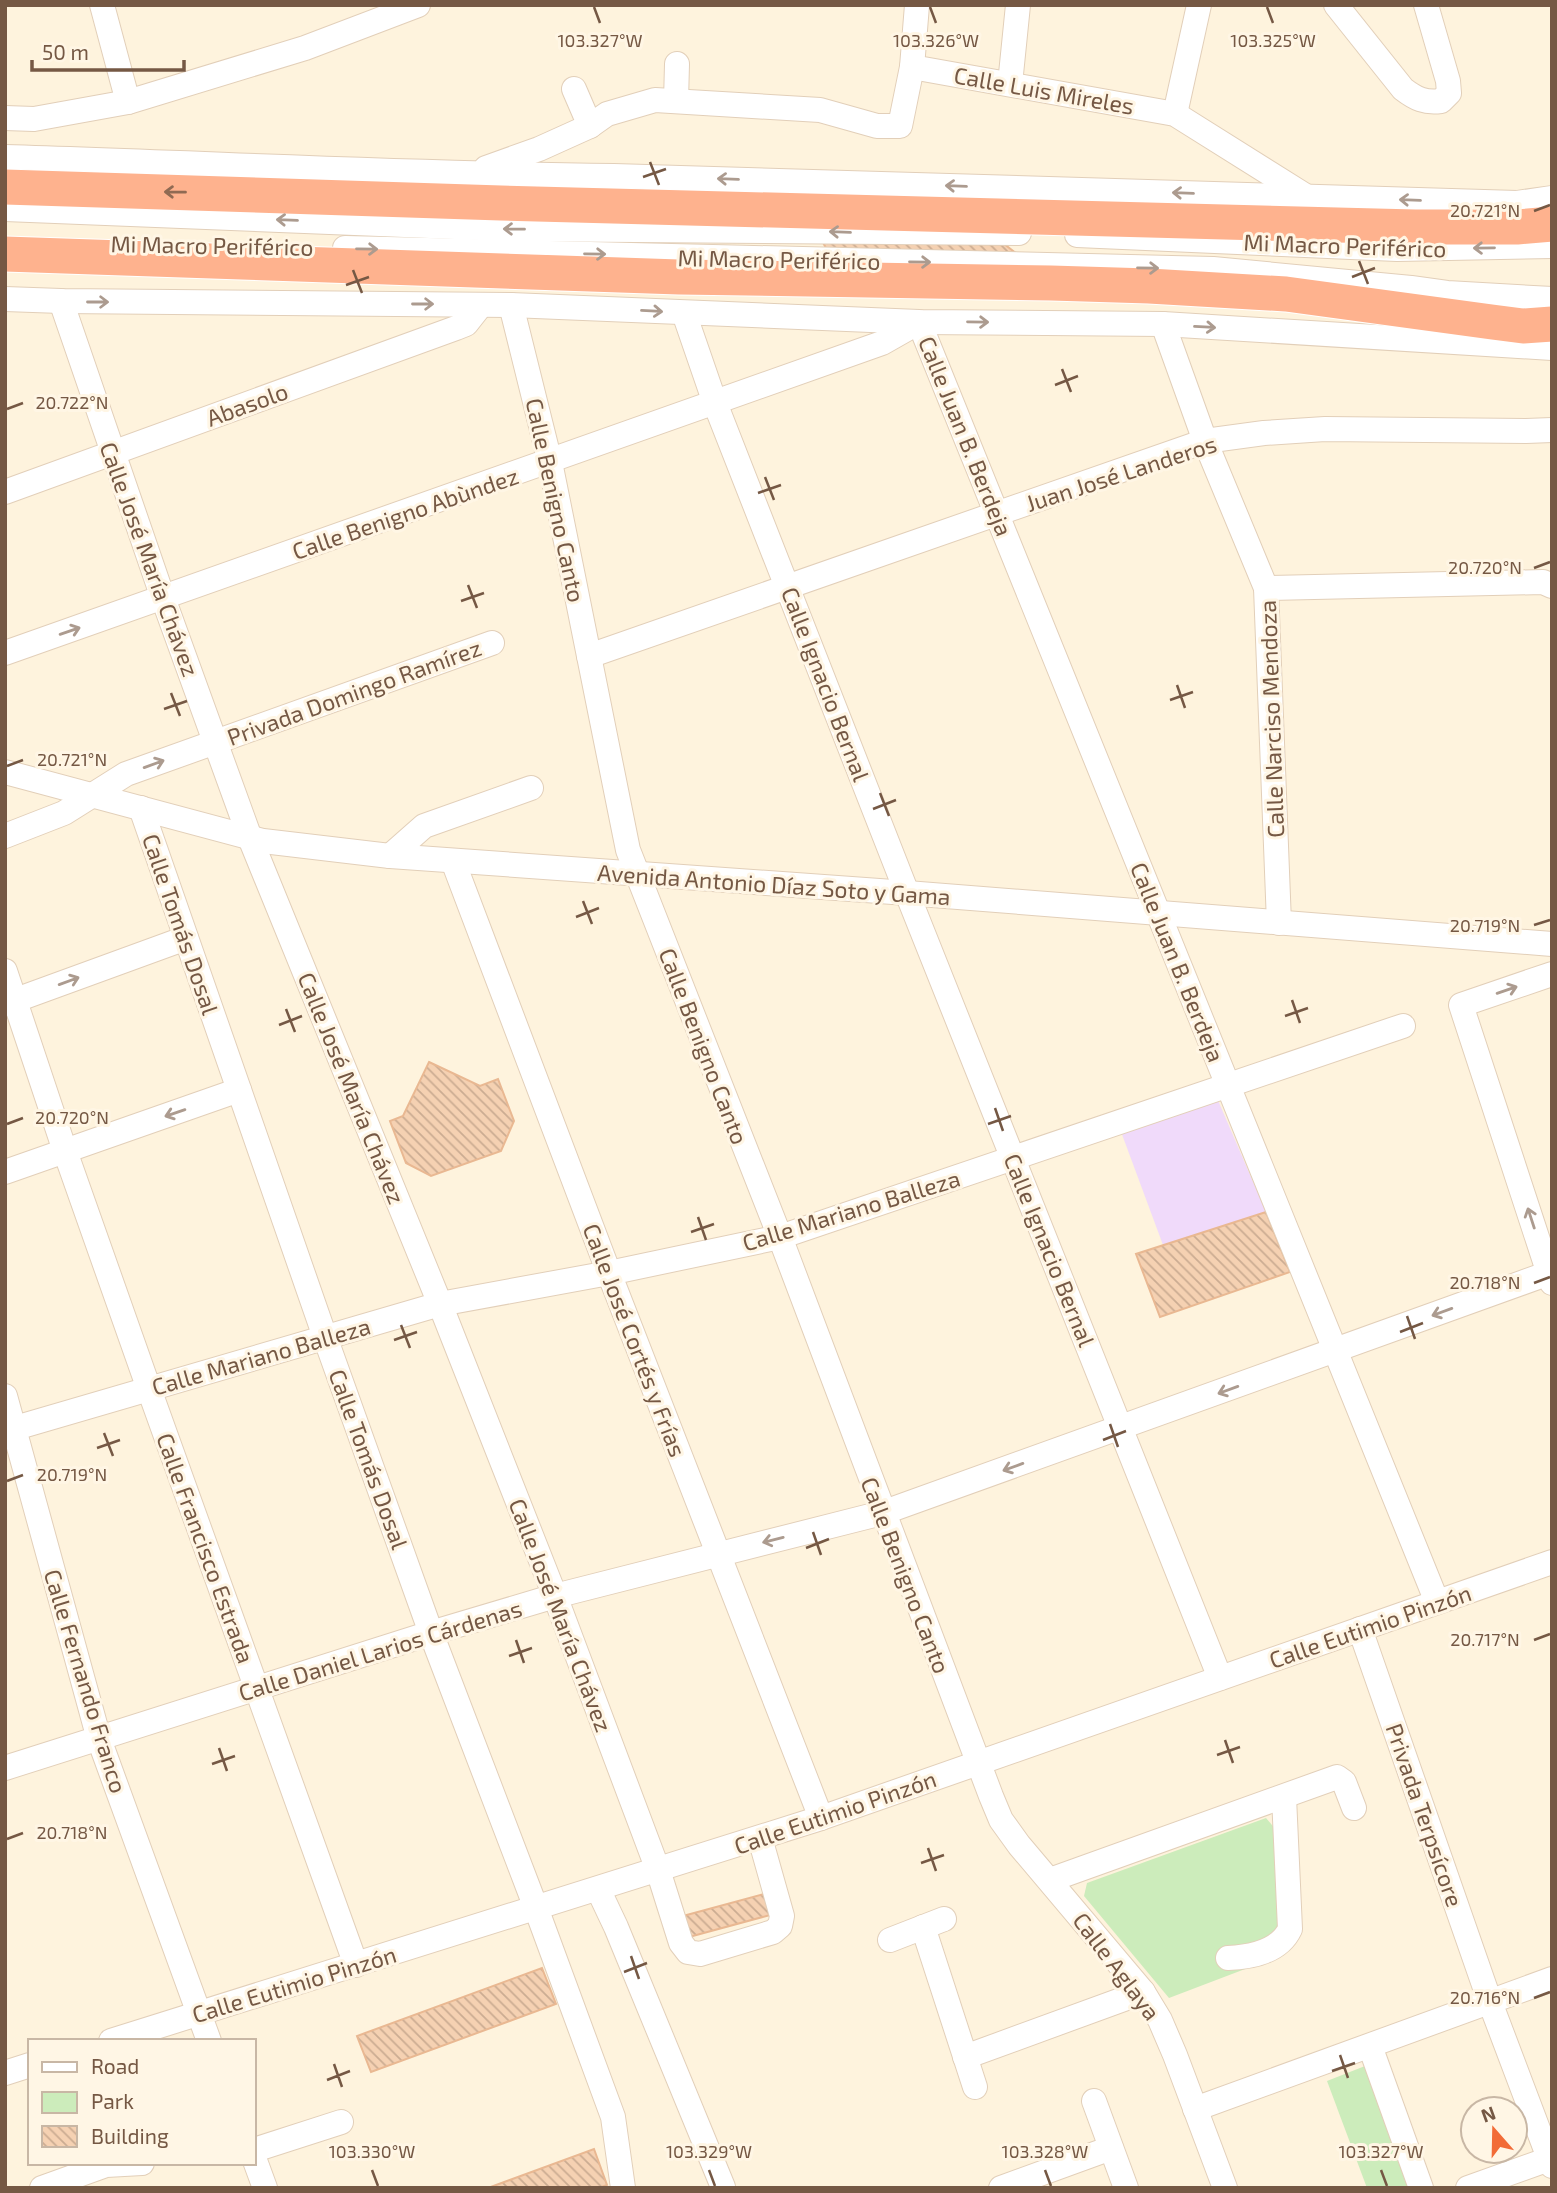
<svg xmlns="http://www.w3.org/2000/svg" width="1557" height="2193" font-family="'Exo 2',sans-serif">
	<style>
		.education { fill: #f0dafa }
		.green { fill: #ccecbb }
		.building { fill: url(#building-back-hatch); stroke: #e9b892; stroke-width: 2 }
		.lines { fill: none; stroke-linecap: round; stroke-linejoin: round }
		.minor-casing { stroke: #e2cfb9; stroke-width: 26 }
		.highway-casing { stroke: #fff; stroke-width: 37 }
		.minor { stroke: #fff; stroke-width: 24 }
		.highway { stroke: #feb28e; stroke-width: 35 }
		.oneway { stroke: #ac9b8f }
		.oneway2 { stroke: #906a53 }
		.ticks { fill: none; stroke: #755844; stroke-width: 2.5 }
		.labels { text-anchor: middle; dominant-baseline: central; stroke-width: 6; stroke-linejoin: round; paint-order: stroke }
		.street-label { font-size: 23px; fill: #755844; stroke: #fff6e5 }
		.ticks-label { font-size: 18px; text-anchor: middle; fill: #755844; stroke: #fff6e5; stroke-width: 6; stroke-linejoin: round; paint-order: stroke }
	</style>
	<defs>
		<pattern id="building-back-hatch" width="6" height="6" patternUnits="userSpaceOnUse" patternTransform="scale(1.75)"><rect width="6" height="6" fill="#f5d1b2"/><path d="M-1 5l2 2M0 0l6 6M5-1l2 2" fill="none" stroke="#cbac92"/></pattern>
	</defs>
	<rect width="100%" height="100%" fill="#fef3dd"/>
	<polygon class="education" points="1217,1098 1266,1212 1163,1245 1120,1129"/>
	<g class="green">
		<polygon points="1266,1818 1278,1832 1282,1955 1169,1998 1084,1896 1087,1883"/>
		<polygon points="1365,2066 1411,2188 1367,2188 1327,2081"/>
	</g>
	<g class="building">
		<polygon points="819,235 999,240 1017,254 827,250"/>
		<polygon points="429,1062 480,1086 498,1079 514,1121 501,1151 431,1176 406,1163 390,1121 403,1116"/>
		<polygon points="1266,1212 1290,1272 1160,1317 1136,1254"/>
		<polygon points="764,1894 770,1915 689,1937 683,1916"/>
		<polygon points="542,1968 556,2004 371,2072 357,2036"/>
		<polygon points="594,2149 607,2185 599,2188 488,2188"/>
	</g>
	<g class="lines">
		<g class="minor-casing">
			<g id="minor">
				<polyline points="102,5 128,102"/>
				<path d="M 1336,5 L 1403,89 C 1416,99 1425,103 1441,101 L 1449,93 L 1448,81 L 1426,5"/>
				<polyline points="912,67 1175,114 1304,195"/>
				<polyline points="1010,84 1018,5"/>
				<polyline points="574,89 590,126"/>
				<polyline points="676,101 677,64"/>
				<polyline points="1175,114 1199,5"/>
				<polyline points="5,118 34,119 128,102 305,48 418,5"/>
				<path d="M 5,157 C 208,163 411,174 614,176 L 1517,203 L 1552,198"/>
				<polyline points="486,168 539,149 590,126 607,114 655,100 820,110 877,126 900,126 912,67 917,5"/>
				<polyline points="5,209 505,229 1019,233"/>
				<polyline points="1077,235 1397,249 1552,246"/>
				<polyline points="345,248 1213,269 1411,288 1447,293 1552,299"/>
				<polyline points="5,299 61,301 511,305 919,322 1163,324 1552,348"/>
				<polyline points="61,301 163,598 250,838 440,1304 555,1596 658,1870 681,1943 688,1952 700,1954 773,1932 780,1926 782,1916 760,1838"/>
				<polyline points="511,305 550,462 628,850 780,1237 991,1796 1001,1820 1019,1845 1143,1992 1160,2020 1175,2055 1225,2188"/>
				<polyline points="684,313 715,403 907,893 1220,1678"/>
				<polyline points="1163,324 1205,441 1266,588 1279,923"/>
				<polyline points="5,492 456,328 466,324 481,305"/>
				<polyline points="1266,588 1543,582 1552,586"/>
				<polyline points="5,653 882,343 919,322 1437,1602"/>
				<polyline points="589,656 1205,441 1264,433 1325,429 1526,431 1552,430"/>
				<polyline points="5,772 263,841 390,856 907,893 1552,944"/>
				<polyline points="141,808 325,1337 431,1633 536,1908 613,2117 623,2188"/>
				<polyline points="5,836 64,813 126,774 492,643"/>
				<polyline points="390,856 424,826 531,788"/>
				<polyline points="453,861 609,1273 821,1818"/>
				<polyline points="5,971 65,1151 149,1389 356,1965"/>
				<polyline points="1552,974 1461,1005 1552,1283"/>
				<polyline points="5,1004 186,938"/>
				<polyline points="5,1172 239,1090"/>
				<polyline points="5,1396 99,1739 209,2041"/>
				<polyline points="5,1431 440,1304 609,1273 780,1237 1403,1026"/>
				<polyline points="1360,1629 1490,2002 1552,2166"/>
				<polyline points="5,1768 431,1633 555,1596 882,1513 1552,1272"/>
				<polyline points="1050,1880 1337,1777 1344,1782 1354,1808"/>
				<polyline points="598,1889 616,1927 723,2187"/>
				<polyline points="923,1927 975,2087"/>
				<polyline points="890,1940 944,1919"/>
				<path d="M 1228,1958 C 1252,1957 1279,1952 1290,1929 L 1284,1797"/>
				<polyline points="111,2041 821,1818 1552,1562"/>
				<polyline points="1370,2046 1421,2188"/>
				<polyline points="965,2057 1143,1992"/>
				<polyline points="5,2073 30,2065"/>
				<polyline points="1094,2101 1126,2188"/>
				<polyline points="1195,2109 1552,1979"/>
				<polyline points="254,2150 341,2122"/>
				<polyline points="254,2158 265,2188"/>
				<polyline points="42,2188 106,2165 142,2163"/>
				<polyline points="1001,2188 1111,2148"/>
				<polyline points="1468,2188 1552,2158"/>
			</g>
		</g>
		<g class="highway-casing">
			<g id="highway">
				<polyline points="5,187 501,203 1415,227 1517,227 1552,224"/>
				<polyline points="5,254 679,277 1051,283 1149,286 1286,294 1492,322 1523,326 1552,324"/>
			</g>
		</g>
		<use href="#minor" class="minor"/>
		<use href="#highway" class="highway"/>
	</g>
	<defs><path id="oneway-shaft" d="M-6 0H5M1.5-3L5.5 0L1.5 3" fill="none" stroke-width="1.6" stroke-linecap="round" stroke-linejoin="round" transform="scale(1.75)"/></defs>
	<g class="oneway">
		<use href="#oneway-shaft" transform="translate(728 179) rotate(-178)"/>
		<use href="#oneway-shaft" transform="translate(956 186) rotate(-178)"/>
		<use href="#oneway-shaft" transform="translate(1183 193) rotate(-178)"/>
		<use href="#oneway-shaft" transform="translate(1410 200) rotate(-178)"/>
		<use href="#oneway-shaft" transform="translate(287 220) rotate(-178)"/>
		<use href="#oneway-shaft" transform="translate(514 229) rotate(-179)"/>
		<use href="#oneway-shaft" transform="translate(840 232) rotate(-178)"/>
		<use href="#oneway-shaft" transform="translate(1484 248) rotate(179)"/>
		<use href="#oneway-shaft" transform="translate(367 249) rotate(1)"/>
		<use href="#oneway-shaft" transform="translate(595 254) rotate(1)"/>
		<use href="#oneway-shaft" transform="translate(920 262) rotate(1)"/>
		<use href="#oneway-shaft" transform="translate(1148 268) rotate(1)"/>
		<use href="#oneway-shaft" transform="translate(98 302)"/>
		<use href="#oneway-shaft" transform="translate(423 304)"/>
		<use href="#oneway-shaft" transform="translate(652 311) rotate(3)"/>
		<use href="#oneway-shaft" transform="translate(978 322) rotate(1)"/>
		<use href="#oneway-shaft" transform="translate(1205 327) rotate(3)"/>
		<use href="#oneway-shaft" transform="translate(70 631) rotate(-19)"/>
		<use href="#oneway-shaft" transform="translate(154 764) rotate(-20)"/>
		<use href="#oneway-shaft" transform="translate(69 981) rotate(-20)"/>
		<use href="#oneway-shaft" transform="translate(1507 990) rotate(-19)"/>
		<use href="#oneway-shaft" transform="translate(175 1113) rotate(161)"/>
		<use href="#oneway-shaft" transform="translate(1531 1218) rotate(-108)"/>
		<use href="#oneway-shaft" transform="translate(1442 1312) rotate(160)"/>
		<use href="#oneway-shaft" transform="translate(1228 1390) rotate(160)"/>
		<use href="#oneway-shaft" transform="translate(1013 1467) rotate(160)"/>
		<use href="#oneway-shaft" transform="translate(773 1540) rotate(166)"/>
	</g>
	<use class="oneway2" href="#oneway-shaft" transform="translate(175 192) rotate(-179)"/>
	<path class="ticks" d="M 594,7 L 600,23M 930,7 L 936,23M 1267,7 L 1273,23M 650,162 L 659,185M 643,177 L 666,169M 1534,211 L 1550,205M 1359,261 L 1368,284M 353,270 L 362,293M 1352,277 L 1375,268M 346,285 L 369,277M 1062,369 L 1071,392M 1055,385 L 1078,376M 7,409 L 23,403M 765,477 L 774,500M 758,493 L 781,485M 1534,568 L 1550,562M 468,585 L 477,608M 461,601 L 484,593M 1177,685 L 1185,708M 171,693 L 180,716M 1170,700 L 1193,692M 164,709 L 187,701M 7,766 L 23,760M 880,793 L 889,816M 873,809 L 896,800M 583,901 L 592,924M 576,917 L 599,908M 1534,925 L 1550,920M 1292,1000 L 1300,1023M 286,1009 L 295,1032M 1285,1016 L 1308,1008M 279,1025 L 302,1016M 995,1108 L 1003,1131M 7,1124 L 23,1118M 988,1124 L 1011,1116M 698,1217 L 706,1240M 691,1232 L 714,1224M 1534,1283 L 1550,1277M 1407,1316 L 1415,1339M 401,1325 L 410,1348M 1400,1332 L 1423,1323M 394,1340 L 417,1332M 1110,1424 L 1118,1447M 104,1433 L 113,1456M 1103,1440 L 1126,1431M 97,1448 L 120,1440M 7,1481 L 23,1475M 813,1532 L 821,1555M 806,1548 L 829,1539M 516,1640 L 524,1663M 1534,1640 L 1550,1634M 509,1656 L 532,1648M 1225,1740 L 1233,1763M 219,1748 L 227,1771M 1217,1755 L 1240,1747M 212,1764 L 235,1756M 7,1839 L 23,1833M 928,1848 L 936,1871M 921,1863 L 944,1855M 631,1956 L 639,1979M 624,1972 L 647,1963M 1534,1998 L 1550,1992M 1340,2055 L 1348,2078M 334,2064 L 342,2087M 1332,2071 L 1355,2063M 327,2080 L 350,2071M 372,2170 L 378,2186M 709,2170 L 715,2186M 1045,2170 L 1051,2186M 1381,2170 L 1387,2186"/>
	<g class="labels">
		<g class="street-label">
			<text transform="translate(1044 90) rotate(10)">Calle Luis Mireles</text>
			<text transform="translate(212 245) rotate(1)">Mi Macro Periférico</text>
			<text transform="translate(1345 245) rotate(2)">Mi Macro Periférico</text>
			<text transform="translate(779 259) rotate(1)">Mi Macro Periférico</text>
			<text transform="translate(247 404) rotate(-20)">Abasolo</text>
			<text transform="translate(966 436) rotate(68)">Calle Juan B. Berdeja</text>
			<text transform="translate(1121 473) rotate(-18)">Juan José Landeros</text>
			<text transform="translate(556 500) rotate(78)">Calle Benigno Canto</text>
			<text transform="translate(405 513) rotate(-19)">Calle Benigno Abùndez</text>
			<text transform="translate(150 559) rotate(70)">Calle José María Chávez</text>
			<text transform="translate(826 684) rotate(69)">Calle Ignacio Bernal</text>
			<text transform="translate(354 692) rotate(-20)">Privada Domingo Ramírez</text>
			<text transform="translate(1271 719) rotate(-92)">Calle Narciso Mendoza</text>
			<text transform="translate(774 884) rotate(4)">Avenida Antonio Díaz Soto y Gama</text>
			<text transform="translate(181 924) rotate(71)">Calle Tomás Dosal</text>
			<text transform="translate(1178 962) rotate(68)">Calle Juan B. Berdeja</text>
			<text transform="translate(704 1046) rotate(69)">Calle Benigno Canto</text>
			<text transform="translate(352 1088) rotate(68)">Calle José María Chávez</text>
			<text transform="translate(851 1210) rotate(-17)">Calle Mariano Balleza</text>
			<text transform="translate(1050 1250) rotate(68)">Calle Ignacio Bernal</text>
			<text transform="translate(635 1340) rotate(69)">Calle José Cortés y Frías</text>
			<text transform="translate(261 1356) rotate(-16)">Calle Mariano Balleza</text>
			<text transform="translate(369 1459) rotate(70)">Calle Tomás Dosal</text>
			<text transform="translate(206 1548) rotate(70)">Calle Francisco Estrada</text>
			<text transform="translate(906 1575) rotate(69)">Calle Benigno Canto</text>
			<text transform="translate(561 1615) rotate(69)">Calle José María Chávez</text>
			<text transform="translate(1370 1626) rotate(-19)">Calle Eutimio Pinzón</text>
			<text transform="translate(380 1650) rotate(-17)">Calle Daniel Larios Cárdenas</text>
			<text transform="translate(86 1681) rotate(73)">Calle Fernando Franco</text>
			<text transform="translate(835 1812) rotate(-19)">Calle Eutimio Pinzón</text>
			<text transform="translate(1425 1815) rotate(71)">Privada Terpsícore</text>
			<text transform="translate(1117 1966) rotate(53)">Calle Aglaya</text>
			<text transform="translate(294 1984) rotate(-17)">Calle Eutimio Pinzón</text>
		</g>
	</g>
	<g class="ticks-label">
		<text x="1273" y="47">103.325°W</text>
		<text x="600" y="47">103.327°W</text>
		<text x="936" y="47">103.326°W</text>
		<text x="1485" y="217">20.721°N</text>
		<text x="72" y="409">20.722°N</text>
		<text x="1485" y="574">20.720°N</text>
		<text x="72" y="766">20.721°N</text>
		<text x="1485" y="932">20.719°N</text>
		<text x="72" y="1124">20.720°N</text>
		<text x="1485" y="1289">20.718°N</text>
		<text x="72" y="1481">20.719°N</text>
		<text x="1485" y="1646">20.717°N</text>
		<text x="72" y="1839">20.718°N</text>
		<text x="1485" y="2004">20.716°N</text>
		<text x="372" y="2158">103.330°W</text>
		<text x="709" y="2158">103.329°W</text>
		<text x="1045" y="2158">103.328°W</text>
		<text x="1381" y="2158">103.327°W</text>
	</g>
	<rect width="1557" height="2193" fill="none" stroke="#755844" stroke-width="14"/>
	<rect x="28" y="2039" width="228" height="126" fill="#fff6e5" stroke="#c8b7a5" stroke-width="2"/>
	<rect x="42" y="2062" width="35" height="10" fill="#ffffff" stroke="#c8b7a5" stroke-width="2"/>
	<text x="91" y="2074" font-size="21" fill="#755844">Road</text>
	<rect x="42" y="2092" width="35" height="21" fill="#ccecbb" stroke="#c8b7a5" stroke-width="2"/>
	<text x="91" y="2109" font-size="21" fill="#755844">Park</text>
	<rect x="42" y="2126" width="35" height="21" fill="url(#building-back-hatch)" stroke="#c8b7a5" stroke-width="2"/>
	<text x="91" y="2144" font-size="21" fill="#755844">Building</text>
	<g transform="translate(1494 2130) rotate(340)"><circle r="33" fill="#fff6e5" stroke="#c8b7a5" stroke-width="2"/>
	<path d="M0-5L12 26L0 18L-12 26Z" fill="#f26c37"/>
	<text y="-10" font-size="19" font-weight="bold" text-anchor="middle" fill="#755844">N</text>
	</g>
	<path d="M32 60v10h152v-10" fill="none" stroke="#755844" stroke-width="3.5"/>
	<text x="42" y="60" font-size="21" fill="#755844" stroke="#fff6e5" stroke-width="5" paint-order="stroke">50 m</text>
</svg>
